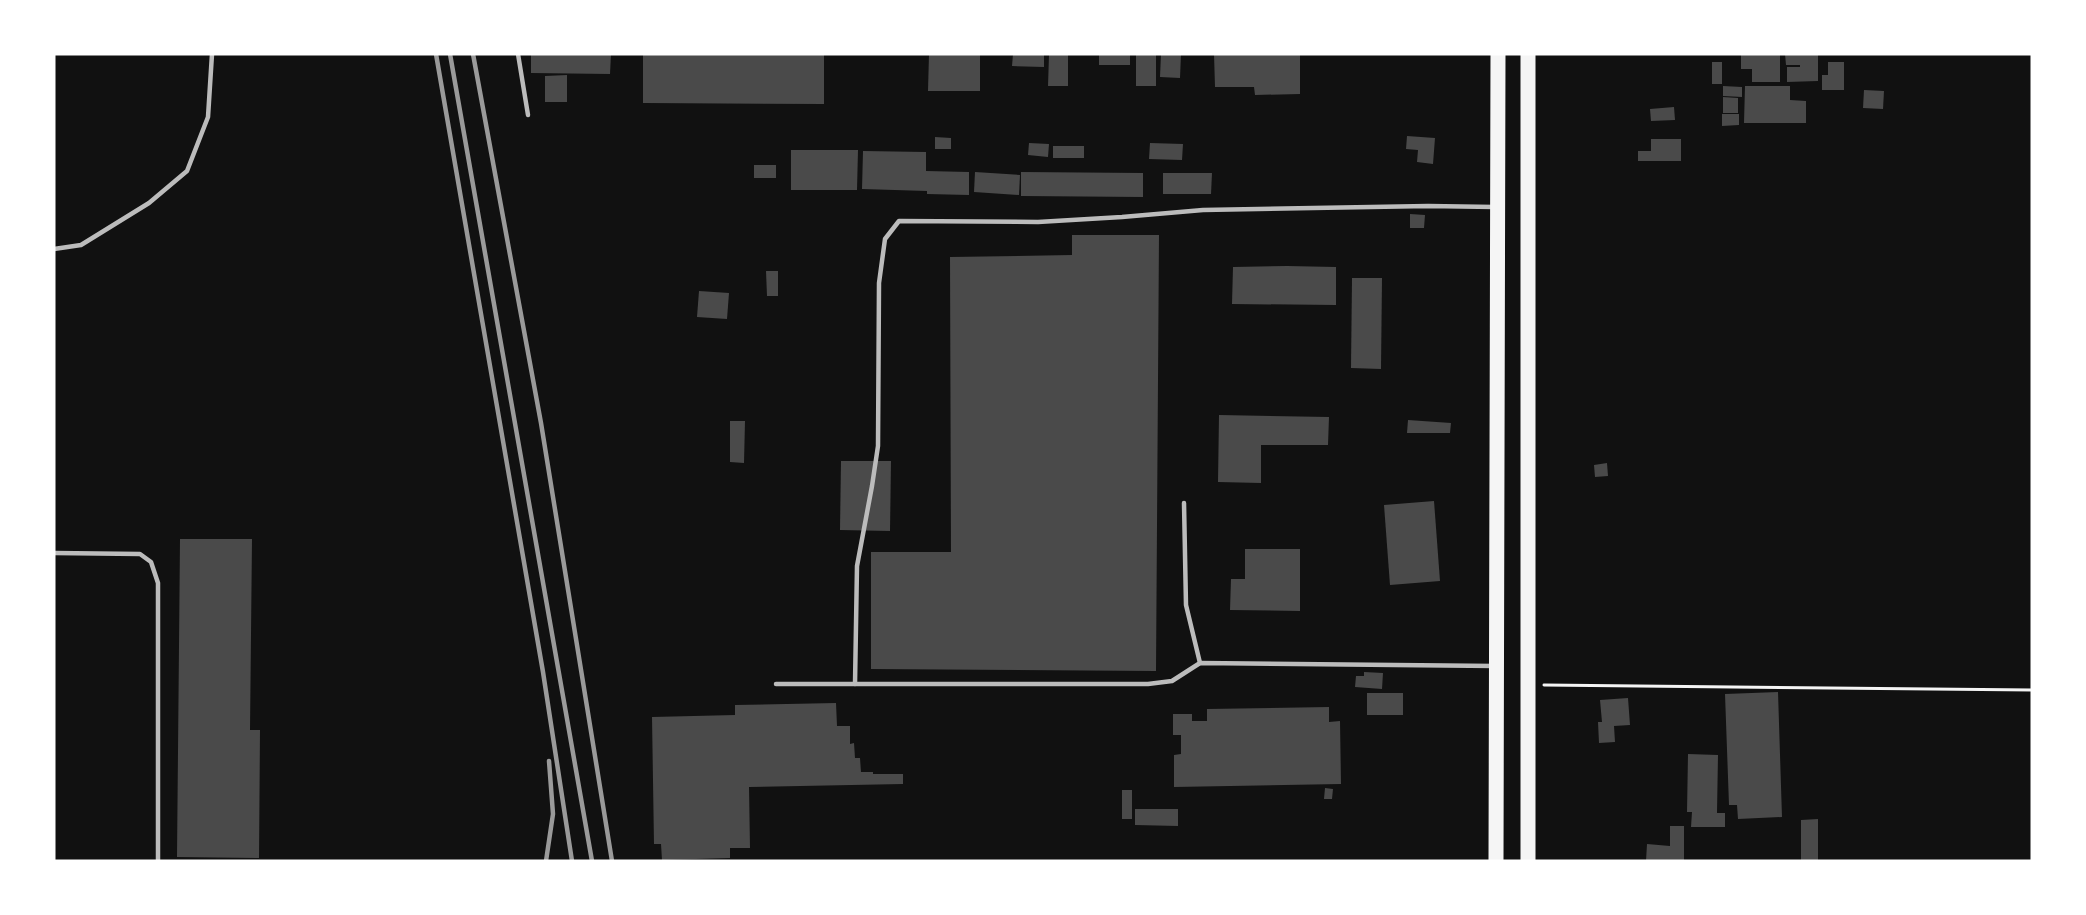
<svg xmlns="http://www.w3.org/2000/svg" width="2086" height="915" font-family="Barlow,sans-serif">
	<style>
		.building { fill: #4a4a4a }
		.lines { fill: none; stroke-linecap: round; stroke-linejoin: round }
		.path { stroke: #f5f5f5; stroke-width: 3 }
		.service { stroke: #bcbcbc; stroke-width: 4.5 }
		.trunk { stroke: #f5f5f5; stroke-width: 15 }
		.rail { stroke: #9a9a9a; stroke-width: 4.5 }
	</style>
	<rect width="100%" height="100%" fill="#111"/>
	<g class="building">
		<polygon points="531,54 611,54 610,74 531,73"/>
		<polygon points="643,54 824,54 824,104 643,103"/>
		<polygon points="929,54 980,54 980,91 928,91"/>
		<polygon points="1013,54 1044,54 1044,67 1012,66"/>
		<polygon points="1049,54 1068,54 1068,86 1048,86"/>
		<rect x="1099" y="54" width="31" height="11"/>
		<polygon points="1161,54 1181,54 1180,78 1160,77"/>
		<polygon points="1214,54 1300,54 1300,94 1255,95 1254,87 1215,87"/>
		<polygon points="1741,54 1780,54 1780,82 1752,82 1752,69 1741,69"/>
		<polygon points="1785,54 1818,54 1818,81 1787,82 1787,67 1800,67 1800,65 1786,65"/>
		<rect x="1136" y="55" width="20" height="31"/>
		<rect x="1712" y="62" width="10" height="22"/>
		<polygon points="1828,62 1844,62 1844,90 1822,90 1822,75 1828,75"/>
		<polygon points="567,75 567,102 545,102 545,76"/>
		<polygon points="1723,86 1742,87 1742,97 1723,96"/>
		<polygon points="1745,86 1790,86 1790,100 1806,101 1806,123 1744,123"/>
		<polygon points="1864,90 1884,91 1883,109 1863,108"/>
		<polygon points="1723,97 1738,98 1738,113 1723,113"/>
		<polygon points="1674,107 1675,120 1651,121 1650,109"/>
		<polygon points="1722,114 1739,114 1739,125 1722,126"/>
		<polygon points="1407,136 1435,138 1433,164 1417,162 1418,150 1406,149"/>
		<polygon points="935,137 951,138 951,149 935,149"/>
		<polygon points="1651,139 1681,139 1681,161 1638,161 1638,151 1651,151"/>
		<polygon points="1029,143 1049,144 1048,157 1028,155"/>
		<polygon points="1150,143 1183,144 1182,160 1149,159"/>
		<rect x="1053" y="146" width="31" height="12"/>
		<polygon points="791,150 858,150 857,190 791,190"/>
		<polygon points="863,151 926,152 926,171 969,172 969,195 927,194 927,191 862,189"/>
		<rect x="754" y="165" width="22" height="13"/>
		<polygon points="975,172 1020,175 1019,195 974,192"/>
		<polygon points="1021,172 1143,173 1143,197 1021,196"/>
		<polygon points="1163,173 1212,173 1211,194 1163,194"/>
		<polygon points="1410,214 1425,215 1424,228 1410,228"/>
		<polygon points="1072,235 1159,235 1156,671 871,669 871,552 951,552 950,257 1072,255"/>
		<polygon points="1287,266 1336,267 1336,305 1232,304 1233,267"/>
		<polygon points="766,271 778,271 778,296 767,296"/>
		<polygon points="1352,278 1382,278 1381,369 1351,368"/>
		<polygon points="699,291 729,293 727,319 697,317"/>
		<polygon points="1219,415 1329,417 1328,445 1261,445 1261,483 1218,482"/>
		<polygon points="1408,420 1451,423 1450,433 1407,433"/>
		<polygon points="730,421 745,421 744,463 730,462"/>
		<polygon points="841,461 891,461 890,531 840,530"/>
		<polygon points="1607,463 1608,476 1595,477 1594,465"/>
		<polygon points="1434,501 1440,581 1390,585 1384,505"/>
		<polygon points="180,539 252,539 250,730 260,730 259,858 177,857"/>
		<polygon points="1245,549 1300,549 1300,611 1230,610 1231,579 1245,579"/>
		<polygon points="1364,672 1383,673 1382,689 1355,687 1356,676 1364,676"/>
		<polygon points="1778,692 1782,817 1738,819 1737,805 1729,805 1725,694"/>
		<rect x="1367" y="693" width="36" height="22"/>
		<polygon points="1628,698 1630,725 1614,726 1615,742 1599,743 1598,722 1602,722 1600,700"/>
		<polygon points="836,703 837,726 850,726 850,744 854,743 855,758 860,758 861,772 873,772 873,774 903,774 903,784 749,787 750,848 730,848 730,858 662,860 661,844 654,844 652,717 735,715 735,705"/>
		<polygon points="1329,707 1329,722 1340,721 1341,784 1174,787 1174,755 1181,754 1181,735 1173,735 1173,714 1192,714 1192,721 1207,721 1207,709"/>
		<polygon points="1688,754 1718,755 1717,813 1725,813 1725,827 1691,827 1692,812 1687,812"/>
		<polygon points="1325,788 1333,789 1332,799 1324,799"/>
		<rect x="1122" y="790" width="10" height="29"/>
		<polygon points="1135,809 1178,809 1178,826 1135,825"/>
		<polygon points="1818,819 1818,861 1801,861 1801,820"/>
		<polygon points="1670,826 1684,826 1684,861 1646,861 1647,844 1670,846"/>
	</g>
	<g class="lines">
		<polyline class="path" points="1544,685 2032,690"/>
		<g class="service">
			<polyline points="518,54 528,115"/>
			<polyline points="54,249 81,245 149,203 187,171 208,117 212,54"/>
			<polyline points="1184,503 1186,605 1200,663"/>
			<polyline points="54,553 140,554 151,562 158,583 158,861"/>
			<polyline points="776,684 1148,684 1172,681 1200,663 1495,666"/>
			<polyline points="855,684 857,566 872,486 878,446 879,283 885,239 899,221 1038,222 1122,217 1203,210 1428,206 1495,207"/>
		</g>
		<g class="trunk">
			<polyline points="1496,861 1498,54"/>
			<polyline points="1528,861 1528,54"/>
		</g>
		<g class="rail">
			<polyline points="436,54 543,672 572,861"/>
			<polyline points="450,54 592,861"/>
			<polyline points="473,54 541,423 612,861"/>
			<polyline points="546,861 553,814 549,761"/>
		</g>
	</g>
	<rect width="2086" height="915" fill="none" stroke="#ffffff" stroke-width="111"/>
</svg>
